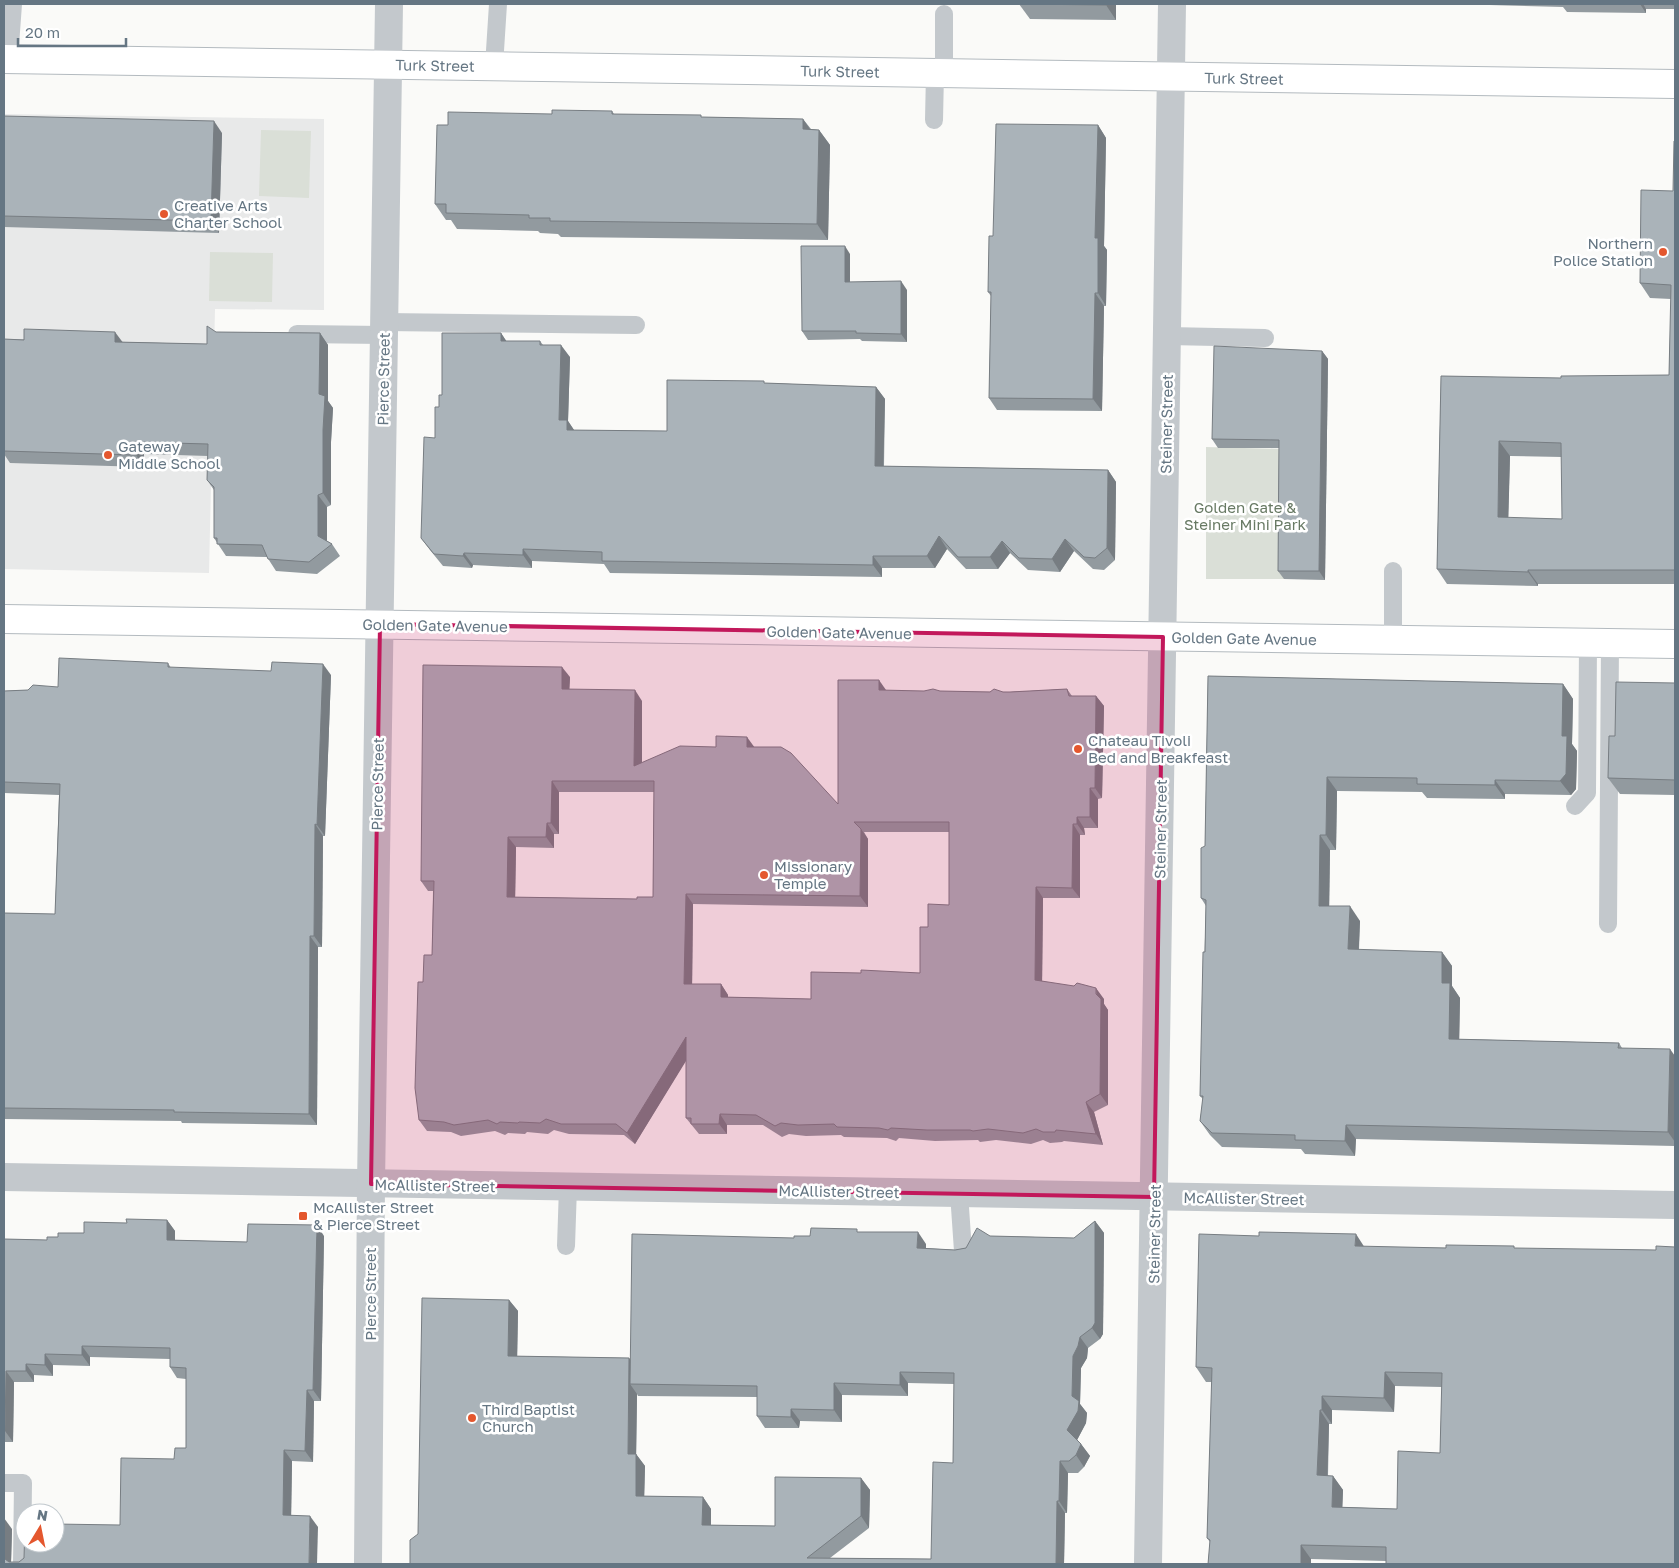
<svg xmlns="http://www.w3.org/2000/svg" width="1679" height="1568" font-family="'Golos Text',sans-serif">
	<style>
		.built { fill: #e8e9e9 }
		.green { fill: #dadfd7 }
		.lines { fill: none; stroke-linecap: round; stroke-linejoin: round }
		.secondary-casing { stroke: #b3babf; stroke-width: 30 }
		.service { stroke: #c3c8cc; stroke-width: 18 }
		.minor { stroke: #c3c8cc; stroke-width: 28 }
		.secondary { stroke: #fff; stroke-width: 28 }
		.wall { fill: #929a9f; fill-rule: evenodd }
		.shaded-wall { fill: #777d82 }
		.building { fill: #aab3b9; stroke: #777d82; fill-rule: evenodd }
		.marked { fill: #c2185b; fill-opacity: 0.2; stroke: #c2185b; stroke-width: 4; stroke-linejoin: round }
		.poi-dot { fill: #e4572e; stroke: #fff; stroke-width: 2 }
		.labels { text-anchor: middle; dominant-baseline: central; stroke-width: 5; stroke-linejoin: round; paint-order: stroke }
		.street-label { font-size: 15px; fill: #657683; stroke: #fff }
		.poi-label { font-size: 15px; fill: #657683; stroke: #fff; text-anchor: start }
		.park-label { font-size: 15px; fill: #687a64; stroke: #fff }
	</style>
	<rect width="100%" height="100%" fill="#fafaf8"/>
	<polygon class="built" points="4,114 324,119 324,310 215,309 209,573 4,569"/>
	<g class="green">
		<polygon points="261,130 311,131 309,198 259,196"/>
		<polygon points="210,252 273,253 272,302 209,301"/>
		<polygon points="1206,447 1285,449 1284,579 1206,579"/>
	</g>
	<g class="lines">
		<g class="secondary-casing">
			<g id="secondary">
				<polyline points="4,59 1675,84"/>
				<polyline points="4,619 1675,644"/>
			</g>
		</g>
		<g class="service">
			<polyline points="9,59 13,4"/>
			<polyline points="494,66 498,4"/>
			<polyline points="944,73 944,14"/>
			<polyline points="934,120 935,73"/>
			<polyline points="384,322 636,325"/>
			<polyline points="297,334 384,335"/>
			<polyline points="1168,336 1265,338"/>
			<polyline points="1393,641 1393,571"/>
			<polyline points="1575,806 1587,793 1588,643"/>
			<polyline points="1608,924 1610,643"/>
			<polyline points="959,1193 963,1251"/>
			<polyline points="566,1246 568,1187"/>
			<polyline points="4,1483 23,1483 22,1564"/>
		</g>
		<g class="minor">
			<polyline points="4,1177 1675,1205"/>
			<polyline points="368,1564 371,1184 389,4"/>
			<polyline points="1148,1564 1172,4"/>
		</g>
		<use href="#secondary" class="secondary"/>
	</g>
	<g class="wall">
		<polygon points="1019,4 1116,4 1116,20 1030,19"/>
		<polygon points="1327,4 1390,4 1390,5"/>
		<polygon points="1453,4 1675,4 1675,9 1646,9 1646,13 1567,12 1563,7"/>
		<polygon points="612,111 614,114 703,117 803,119 811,129 819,130 830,145 828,240 561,237 558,234 540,233 538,231 457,229 451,220 446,220 435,204 448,125 552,114"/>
		<polygon points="4,116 222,133 219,233 4,227"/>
		<polygon points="1098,125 1106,138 1104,246 1107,250 1106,306 1104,306 1102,411 997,410 989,398 991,296 988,292 993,236"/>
		<path d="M 1675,141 L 1675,584 L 1538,584 L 1538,586 L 1447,584 L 1437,569 L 1441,376 L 1561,378 L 1669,375 L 1671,299 L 1650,298 L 1640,283 L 1673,191 ZM 1510,456 L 1562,457 L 1562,519 L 1508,518 Z"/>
		<polygon points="850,254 850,282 907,290 907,342 862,341 860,339 808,340 802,331"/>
		<polygon points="216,332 320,333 328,345 328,401 333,408 331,442 331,505 327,507 327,541 332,544 340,556 317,574 276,571 267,557 226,556 214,538 214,490 207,480 208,456 144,454 144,467 10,463 4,454 4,339 207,344"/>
		<polygon points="501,333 506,341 540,341 543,345 570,357 568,421 574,430 667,431 765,383 876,387 885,399 884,466 1108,470 1116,482 1115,560 1104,570 1093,569 1074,551 1060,572 1028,570 1010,553 998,569 966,569 947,549 935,568 882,568 882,577 610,573 604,564 532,561 532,568 473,565 472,568 443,566 430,550 421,538 439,407 442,395"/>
		<polygon points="1322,351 1328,359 1325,580 1284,579 1278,571 1279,448 1218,448 1212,439"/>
		<polygon points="168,663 171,668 331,675 325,836 323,836 322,947 318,947 317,1125 182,1123 181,1121 4,1119 4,913 55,914 59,795 4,793 4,691 28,690 58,687"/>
		<polygon points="1208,676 1563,684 1573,699 1572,744 1577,751 1576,789 1571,795 1505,794 1505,799 1427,798 1422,792 1337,791 1336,850 1330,850 1329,906 1360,921 1359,950 1442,952 1452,966 1452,986 1460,998 1459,1039 1619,1043 1622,1048 1675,1056 1675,1146 1356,1139 1355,1156 1305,1154 1301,1149 1222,1147 1210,1135 1200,1121 1203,1099 1200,1096 1206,906 1201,898 1205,846"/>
		<path d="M 570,677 L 569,689 L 642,701 L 642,763 L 754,747 L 838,804 L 886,691 L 1010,692 L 1067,689 L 1072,696 L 1096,696 L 1104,706 L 1102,798 L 1098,799 L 1098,828 L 1084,828 L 1085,835 L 1080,835 L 1080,898 L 1043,898 L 1042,981 L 1104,999 L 1104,1004 L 1108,1010 L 1108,1105 L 1094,1112 L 1103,1145 L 1064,1141 L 1062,1142 L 1050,1143 L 1043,1140 L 1031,1144 L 996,1140 L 980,1142 L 978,1140 L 935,1141 L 899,1138 L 896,1141 L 887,1138 L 844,1137 L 841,1135 L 806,1136 L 789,1134 L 782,1137 L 763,1125 L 727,1125 L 727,1134 L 699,1134 L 686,1118 L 686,1060 L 635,1144 L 624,1135 L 569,1134 L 554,1130 L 548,1134 L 527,1132 L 525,1134 L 508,1133 L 505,1135 L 495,1131 L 461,1136 L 451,1132 L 427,1131 L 419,1120 L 423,982 L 432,955 L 433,891 L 428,891 L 421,881 ZM 559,792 L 654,792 L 653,897 L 637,899 L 515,897 L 516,847 L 554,848 L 554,834 L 559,834 ZM 864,832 L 949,832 L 949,905 L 928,927 L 920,973 L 861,973 L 811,999 L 728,997 L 728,995 L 721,984 L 692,984 L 693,904 L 868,907 L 868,839 Z"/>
		<polygon points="1675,683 1675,795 1620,794 1608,778 1615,736"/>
		<polygon points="167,1220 175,1231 175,1240 247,1242 324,1236 321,1401 314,1401 313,1462 292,1461 291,1515 318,1527 4,1564 12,1529 11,1562 19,1562 120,1525 174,1459 186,1448 186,1379 177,1378 170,1367 170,1359 90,1357 90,1366 53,1365 53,1376 34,1375 34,1382 14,1382 13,1442 4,1442 4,1239 47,1240 58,1237 84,1233 127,1223"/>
		<path d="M 1095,1221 L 1104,1233 L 1103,1334 L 1100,1339 L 1088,1348 L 1087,1358 L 1081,1368 L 1080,1404 L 1087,1413 L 1086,1423 L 1077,1440 L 1081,1444 L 1090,1456 L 1084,1467 L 1078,1473 L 1068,1473 L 1067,1513 L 1065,1513 L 1064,1564 L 410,1564 L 418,1534 L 509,1300 L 518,1311 L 517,1356 L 629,1358 L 630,1360 L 794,1238 L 859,1232 L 926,1244 L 926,1248 L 955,1250 L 966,1248 L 990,1236 L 1074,1238 ZM 908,1383 L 954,1384 L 953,1463 L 931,1559 L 830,1558 L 869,1528 L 870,1490 L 861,1478 L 775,1526 L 711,1525 L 711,1509 L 703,1497 L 644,1496 L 645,1466 L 636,1454 L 637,1394 L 638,1396 L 757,1397 L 757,1416 L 765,1428 L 799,1428 L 800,1421 L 842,1422 L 842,1395 L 908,1396 Z"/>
		<path d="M 1364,1247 L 1656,1250 L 1675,1247 L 1386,1561 L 1311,1559 L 1311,1564 L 1208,1564 L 1210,1542 L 1207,1538 L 1212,1382 L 1206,1382 L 1196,1367 ZM 1395,1386 L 1442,1387 L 1440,1453 L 1397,1509 L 1342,1507 L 1343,1490 L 1333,1476 L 1328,1476 L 1329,1424 L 1332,1424 L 1332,1410 L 1394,1412 Z"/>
	</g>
	<g class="shaded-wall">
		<polygon points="1106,4 1116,4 1116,20 1106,5"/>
		<polygon points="1640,4 1643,4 1646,9 1646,13"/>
		<polygon points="803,119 814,135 803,129"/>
		<polygon points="214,121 222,133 219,233 211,221"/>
		<polygon points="1098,125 1106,138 1104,246 1107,250 1106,306 1098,293 1095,238"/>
		<polygon points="819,130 830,145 828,240 817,224"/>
		<polygon points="845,246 850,254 850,290 845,282"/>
		<polygon points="901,281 907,290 907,342 901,334"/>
		<polygon points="1095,293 1104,306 1102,411 1093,399"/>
		<polygon points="115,332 124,344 115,342"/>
		<polygon points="320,333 328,345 328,401 333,408 331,442 331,505 323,493 319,394"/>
		<polygon points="501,333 509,345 501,341"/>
		<polygon points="561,345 570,357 568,421 576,433 576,442 559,420"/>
		<polygon points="1322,351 1328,359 1325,580 1319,571"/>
		<polygon points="876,387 885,399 883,478 875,466"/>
		<polygon points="1499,441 1510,456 1508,532 1498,517"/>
		<polygon points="136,442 144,454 144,467 136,455"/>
		<polygon points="1108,470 1116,482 1115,560 1107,548"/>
		<polygon points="318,495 327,507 327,548 318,536"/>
		<polygon points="939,536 947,549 935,568 927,556"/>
		<polygon points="1065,539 1074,551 1060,572 1052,559"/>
		<polygon points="1002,541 1010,553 998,569 990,557"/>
		<polygon points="523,549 532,561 532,568 523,555"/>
		<polygon points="464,553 473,565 472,568 463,556"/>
		<polygon points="873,556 882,568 882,577 873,565"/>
		<polygon points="1528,570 1538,584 1538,586 1528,572"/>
		<polygon points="323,664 331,675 325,836 317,825"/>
		<polygon points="562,667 570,677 569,700 562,689"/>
		<polygon points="879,680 886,690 879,690"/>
		<polygon points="1563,684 1573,699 1572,744 1577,751 1576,789 1571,795 1560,781"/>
		<polygon points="635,690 642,701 642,777 634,766"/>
		<polygon points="1096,696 1104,706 1102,798 1095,788"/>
		<polygon points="747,737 755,748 747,747"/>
		<polygon points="1327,777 1337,791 1336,850 1326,835"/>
		<polygon points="1495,780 1505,794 1505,799 1495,785"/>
		<polygon points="552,781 559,792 559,834 551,823"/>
		<polygon points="1090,788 1098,799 1098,828 1090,817"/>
		<polygon points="1077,817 1084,828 1085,835 1077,824"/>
		<polygon points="547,823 554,834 554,848 546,837"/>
		<polygon points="315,824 323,836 322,947 314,936"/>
		<polygon points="1073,824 1080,835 1080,898 1072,888"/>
		<polygon points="861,829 868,839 868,907 860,896"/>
		<polygon points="1320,835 1330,850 1329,920 1319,906"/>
		<polygon points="508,837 516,847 515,908 507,897"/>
		<polygon points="1036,887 1043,898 1042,991 1035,980"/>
		<polygon points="686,894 693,904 692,995 684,984"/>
		<polygon points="1350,906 1360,921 1358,964 1348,949"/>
		<polygon points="310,936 318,947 317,1125 309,1114"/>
		<polygon points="1442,952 1452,966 1452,986 1460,998 1459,1053 1449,1039 1442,983"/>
		<polygon points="721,984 728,995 728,1008 721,997"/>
		<polygon points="1096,988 1104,999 1104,1004 1108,1010 1108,1105 1100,1094"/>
		<polygon points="686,1037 694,1048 635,1144 627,1133"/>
		<polygon points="1670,1049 1675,1056 1675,1142 1668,1132"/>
		<polygon points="1086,1102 1094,1112 1103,1145 1096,1134"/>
		<polygon points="720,1114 727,1125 727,1134 719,1124"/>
		<polygon points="1346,1125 1356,1139 1355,1156 1345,1141"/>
		<polygon points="167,1220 175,1231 175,1251 167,1240"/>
		<polygon points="1095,1221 1104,1233 1103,1334 1100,1339 1092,1328"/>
		<polygon points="317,1225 324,1236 321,1401 313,1390"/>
		<polygon points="918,1232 926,1244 926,1260 917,1248"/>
		<polygon points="1356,1234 1365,1248 1355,1246"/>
		<polygon points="509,1300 518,1311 517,1368 508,1356"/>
		<polygon points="1080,1337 1088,1348 1087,1358 1081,1368 1080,1404 1087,1413 1086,1423 1076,1442 1067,1430 1072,1396 1073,1356"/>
		<polygon points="82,1346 90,1357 90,1366 82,1355"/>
		<polygon points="45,1354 53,1365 53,1376 45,1365"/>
		<polygon points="629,1358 637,1370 630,1384 637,1394 636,1466 628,1454"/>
		<polygon points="26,1364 34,1375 34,1382 26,1371"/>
		<polygon points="6,1371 14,1382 13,1442 5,1431"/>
		<polygon points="900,1372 908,1383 908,1396 900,1385"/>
		<polygon points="1385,1372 1395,1386 1394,1412 1384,1398"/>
		<polygon points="834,1383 842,1395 842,1422 834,1410"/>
		<polygon points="307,1390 314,1401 313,1462 305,1451"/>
		<polygon points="1322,1396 1332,1410 1332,1424 1322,1410"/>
		<polygon points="791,1409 800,1421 799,1428 791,1417"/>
		<polygon points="1320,1410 1329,1424 1327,1489 1317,1475"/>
		<polygon points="1081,1444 1090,1456 1084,1467 1076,1455"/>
		<polygon points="284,1450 292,1461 291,1526 283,1515"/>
		<polygon points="636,1454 645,1466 644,1508 636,1496"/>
		<polygon points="1060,1461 1068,1473 1067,1513 1059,1501"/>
		<polygon points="1333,1476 1343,1490 1342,1521 1332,1507"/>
		<polygon points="861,1478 870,1490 869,1528 861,1516"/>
		<polygon points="703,1497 711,1509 711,1537 702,1525"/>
		<polygon points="1057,1501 1065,1513 1064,1564 1056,1564"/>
		<polygon points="310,1516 318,1527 317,1564 309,1564"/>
		<polygon points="4,1518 12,1529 11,1564 5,1559 4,1553"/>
		<polygon points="1301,1545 1311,1559 1311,1564 1301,1564"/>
	</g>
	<g class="building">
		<polygon points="1019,4 1106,4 1106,5"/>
		<polygon points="552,110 612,111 612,114 701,115 701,117 803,119 803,129 819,130 817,224 550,221 550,218 529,218 529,215 446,213 446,204 435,204 437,125 448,125 448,112 552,114"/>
		<polygon points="4,116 214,121 211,221 4,216"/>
		<polygon points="996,124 1098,125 1095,238 1098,238 1098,293 1095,293 1093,399 989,398 991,292 988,292 989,236 993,236"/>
		<path d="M 1674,141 L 1675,141 L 1675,570 L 1528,570 L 1528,572 L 1437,569 L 1441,376 L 1561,378 L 1561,376 L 1669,375 L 1671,285 L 1640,283 L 1641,190 L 1673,191 ZM 1499,441 L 1561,443 L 1562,519 L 1498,517 Z"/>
		<polygon points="801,246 845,246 845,282 901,281 901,334 856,333 856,331 802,331"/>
		<polygon points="207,326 216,332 320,333 319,394 325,396 323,430 323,493 318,495 318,536 332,544 309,562 268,559 262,545 217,544 217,538 214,538 214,487 207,480 208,444 136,442 136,455 4,451 4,339 24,340 24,329 115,332 115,342 207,344"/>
		<polygon points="442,333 501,333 501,341 540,341 540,345 561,345 559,420 567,420 567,430 667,431 667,380 764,381 764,383 876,387 875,466 1108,470 1107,548 1095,558 1084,557 1065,539 1052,559 1019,558 1002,541 990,557 958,557 939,536 927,556 873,556 873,565 602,561 602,552 523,549 523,555 464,553 463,556 434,554 421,538 424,437 435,438 435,407 439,407 439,395 442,395"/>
		<polygon points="1214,346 1322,351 1319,571 1278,571 1279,440 1212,439"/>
		<polygon points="59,658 168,663 168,667 271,671 272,662 323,664 317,825 315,824 314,936 310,936 309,1114 174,1112 174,1110 4,1108 4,913 55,914 60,784 4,782 4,691 28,690 33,685 58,687"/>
		<path d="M 423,665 L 562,667 L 562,689 L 635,690 L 634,766 L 680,746 L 716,747 L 716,736 L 747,737 L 747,747 L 781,747 L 791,753 L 838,804 L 838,680 L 879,680 L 879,690 L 924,691 L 933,689 L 940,691 L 990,692 L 994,689 L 1003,692 L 1010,692 L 1067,689 L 1069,696 L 1096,696 L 1095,788 L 1090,788 L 1090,817 L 1077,817 L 1077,824 L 1073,824 L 1072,888 L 1036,887 L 1035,980 L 1074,986 L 1077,983 L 1096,988 L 1096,994 L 1101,999 L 1100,1094 L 1086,1102 L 1096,1134 L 1056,1130 L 1055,1132 L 1043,1132 L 1036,1129 L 1023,1133 L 988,1129 L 973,1131 L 970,1130 L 927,1130 L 891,1128 L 888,1130 L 879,1128 L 837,1127 L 834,1124 L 798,1125 L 781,1123 L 775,1126 L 756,1115 L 720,1114 L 719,1124 L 691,1124 L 691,1118 L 686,1118 L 686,1037 L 627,1133 L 616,1124 L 561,1124 L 546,1119 L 540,1123 L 519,1122 L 518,1123 L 500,1122 L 497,1124 L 488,1120 L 454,1125 L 444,1122 L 419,1120 L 415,1088 L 418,982 L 423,982 L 424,955 L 432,955 L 434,881 L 421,881 ZM 552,781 L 654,781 L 653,897 L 637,897 L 637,899 L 507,897 L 508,837 L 546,837 L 547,823 L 551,823 ZM 854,822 L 949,822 L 949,905 L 928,904 L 928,927 L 920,927 L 920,973 L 861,970 L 861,973 L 811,972 L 811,999 L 721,997 L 721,984 L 684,984 L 686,894 L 860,896 L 861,829 Z"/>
		<polygon points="1208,676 1563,684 1562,736 1567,736 1566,774 1560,781 1495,780 1495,785 1417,784 1417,778 1327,777 1326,835 1320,835 1319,906 1350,906 1348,949 1442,952 1442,983 1450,983 1449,1039 1619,1043 1618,1048 1670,1049 1668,1132 1346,1125 1345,1141 1295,1140 1295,1135 1212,1133 1200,1121 1203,1096 1200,1096 1203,952 1205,952 1206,900 1201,898 1201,848 1205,846"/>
		<polygon points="1616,682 1675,683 1675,780 1608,778 1609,736 1615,736"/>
		<polygon points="126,1219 167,1220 167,1240 247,1242 248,1224 317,1225 313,1390 307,1390 305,1451 284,1450 283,1515 310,1516 309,1564 4,1564 4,1553 5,1559 9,1562 19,1562 24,1558 25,1525 25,1543 55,1543 55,1524 120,1525 121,1458 174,1459 175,1448 186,1448 186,1368 170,1367 170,1348 82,1346 82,1355 45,1354 45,1365 26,1364 26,1371 6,1371 5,1431 4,1431 4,1239 47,1240 47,1237 58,1237 58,1233 84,1233 84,1222 127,1223"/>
		<polygon points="1095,1221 1095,1323 1092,1328 1080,1337 1078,1346 1073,1356 1072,1396 1079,1401 1078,1411 1067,1430 1081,1444 1076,1455 1069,1461 1060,1461 1059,1501 1057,1501 1056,1564 410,1564 410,1540 418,1534 422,1298 509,1300 508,1356 629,1358 628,1454 636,1454 636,1496 703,1497 702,1525 775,1526 775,1477 861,1478 861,1516 807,1558 931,1559 933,1462 953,1463 954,1373 900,1372 900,1385 834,1383 834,1410 791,1409 791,1417 757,1416 757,1386 630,1384 632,1234 794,1238 794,1236 810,1236 811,1228 857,1229 857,1232 918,1232 917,1248 955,1250 966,1248 977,1228 990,1236 1074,1238"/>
		<path d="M 1259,1232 L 1356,1234 L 1355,1246 L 1446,1248 L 1446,1245 L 1514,1246 L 1514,1248 L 1656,1250 L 1656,1246 L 1675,1247 L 1675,1564 L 1386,1564 L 1386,1547 L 1301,1545 L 1301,1564 L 1208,1564 L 1210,1540 L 1207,1538 L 1212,1368 L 1196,1367 L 1199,1234 L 1259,1236 ZM 1385,1372 L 1442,1373 L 1440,1453 L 1398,1451 L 1397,1509 L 1332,1507 L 1333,1476 L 1317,1475 L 1320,1410 L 1322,1410 L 1322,1396 L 1384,1398 Z"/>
	</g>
	<path class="marked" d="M 380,624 L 1163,637 L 1154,1197 L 371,1184 Z"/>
	<g class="poi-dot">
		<circle cx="164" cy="214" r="5"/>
		<circle cx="1663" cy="252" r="5"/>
		<circle cx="108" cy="455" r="5"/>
		<circle cx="1078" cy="749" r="5"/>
		<circle cx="764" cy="875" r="5"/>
		<rect x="298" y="1211" width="10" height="10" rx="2.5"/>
		<circle cx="472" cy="1418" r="5"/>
	</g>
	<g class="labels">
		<g class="street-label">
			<text transform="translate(435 65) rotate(1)">Turk Street</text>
			<text transform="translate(840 71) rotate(1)">Turk Street</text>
			<text transform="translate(1244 78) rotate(1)">Turk Street</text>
			<text transform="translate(383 379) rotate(-89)">Pierce Street</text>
			<text transform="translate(1166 424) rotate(-89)">Steiner Street</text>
			<text transform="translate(435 625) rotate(1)">Golden Gate Avenue</text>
			<text transform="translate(839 632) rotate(1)">Golden Gate Avenue</text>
			<text transform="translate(1244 638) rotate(1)">Golden Gate Avenue</text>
			<text transform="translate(377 784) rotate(-89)">Pierce Street</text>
			<text transform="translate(1160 829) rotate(-89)">Steiner Street</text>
			<text transform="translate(435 1185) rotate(1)">McAllister Street</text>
			<text transform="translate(839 1191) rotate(1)">McAllister Street</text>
			<text transform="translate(1244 1198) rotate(1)">McAllister Street</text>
			<text transform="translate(1154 1234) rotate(-89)">Steiner Street</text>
			<text transform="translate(370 1294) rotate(-90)">Pierce Street</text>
		</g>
		<g class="poi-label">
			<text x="174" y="205">Creative Arts<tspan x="174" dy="17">Charter School</tspan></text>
			<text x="1653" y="243" text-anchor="end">Northern<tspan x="1653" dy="17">Police Station</tspan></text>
			<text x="118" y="446">Gateway<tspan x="118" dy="17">Middle School</tspan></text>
			<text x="1088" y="740">Chateau Tivoli<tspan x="1088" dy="17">Bed and Breakfeast</tspan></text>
			<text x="774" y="866">Missionary<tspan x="774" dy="17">Temple</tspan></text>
			<text x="313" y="1207">McAllister Street<tspan x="313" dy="17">&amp; Pierce Street</tspan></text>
			<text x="482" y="1409">Third Baptist<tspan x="482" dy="17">Church</tspan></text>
		</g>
		<g class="park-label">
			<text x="1245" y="507">Golden Gate &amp;<tspan x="1245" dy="17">Steiner Mini Park</tspan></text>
		</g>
	</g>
	<rect width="1679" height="1568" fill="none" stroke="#657683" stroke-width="10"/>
	<g transform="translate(40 1528) rotate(10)"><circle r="24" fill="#ffffff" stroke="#c1c8cd"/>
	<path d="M0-4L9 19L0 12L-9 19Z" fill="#e4572e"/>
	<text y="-8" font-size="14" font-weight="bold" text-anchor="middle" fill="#657683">N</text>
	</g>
	<path d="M18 38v8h108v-8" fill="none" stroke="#657683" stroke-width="2.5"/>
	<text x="25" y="38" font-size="15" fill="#657683" stroke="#ffffff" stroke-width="4" paint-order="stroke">20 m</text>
</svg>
